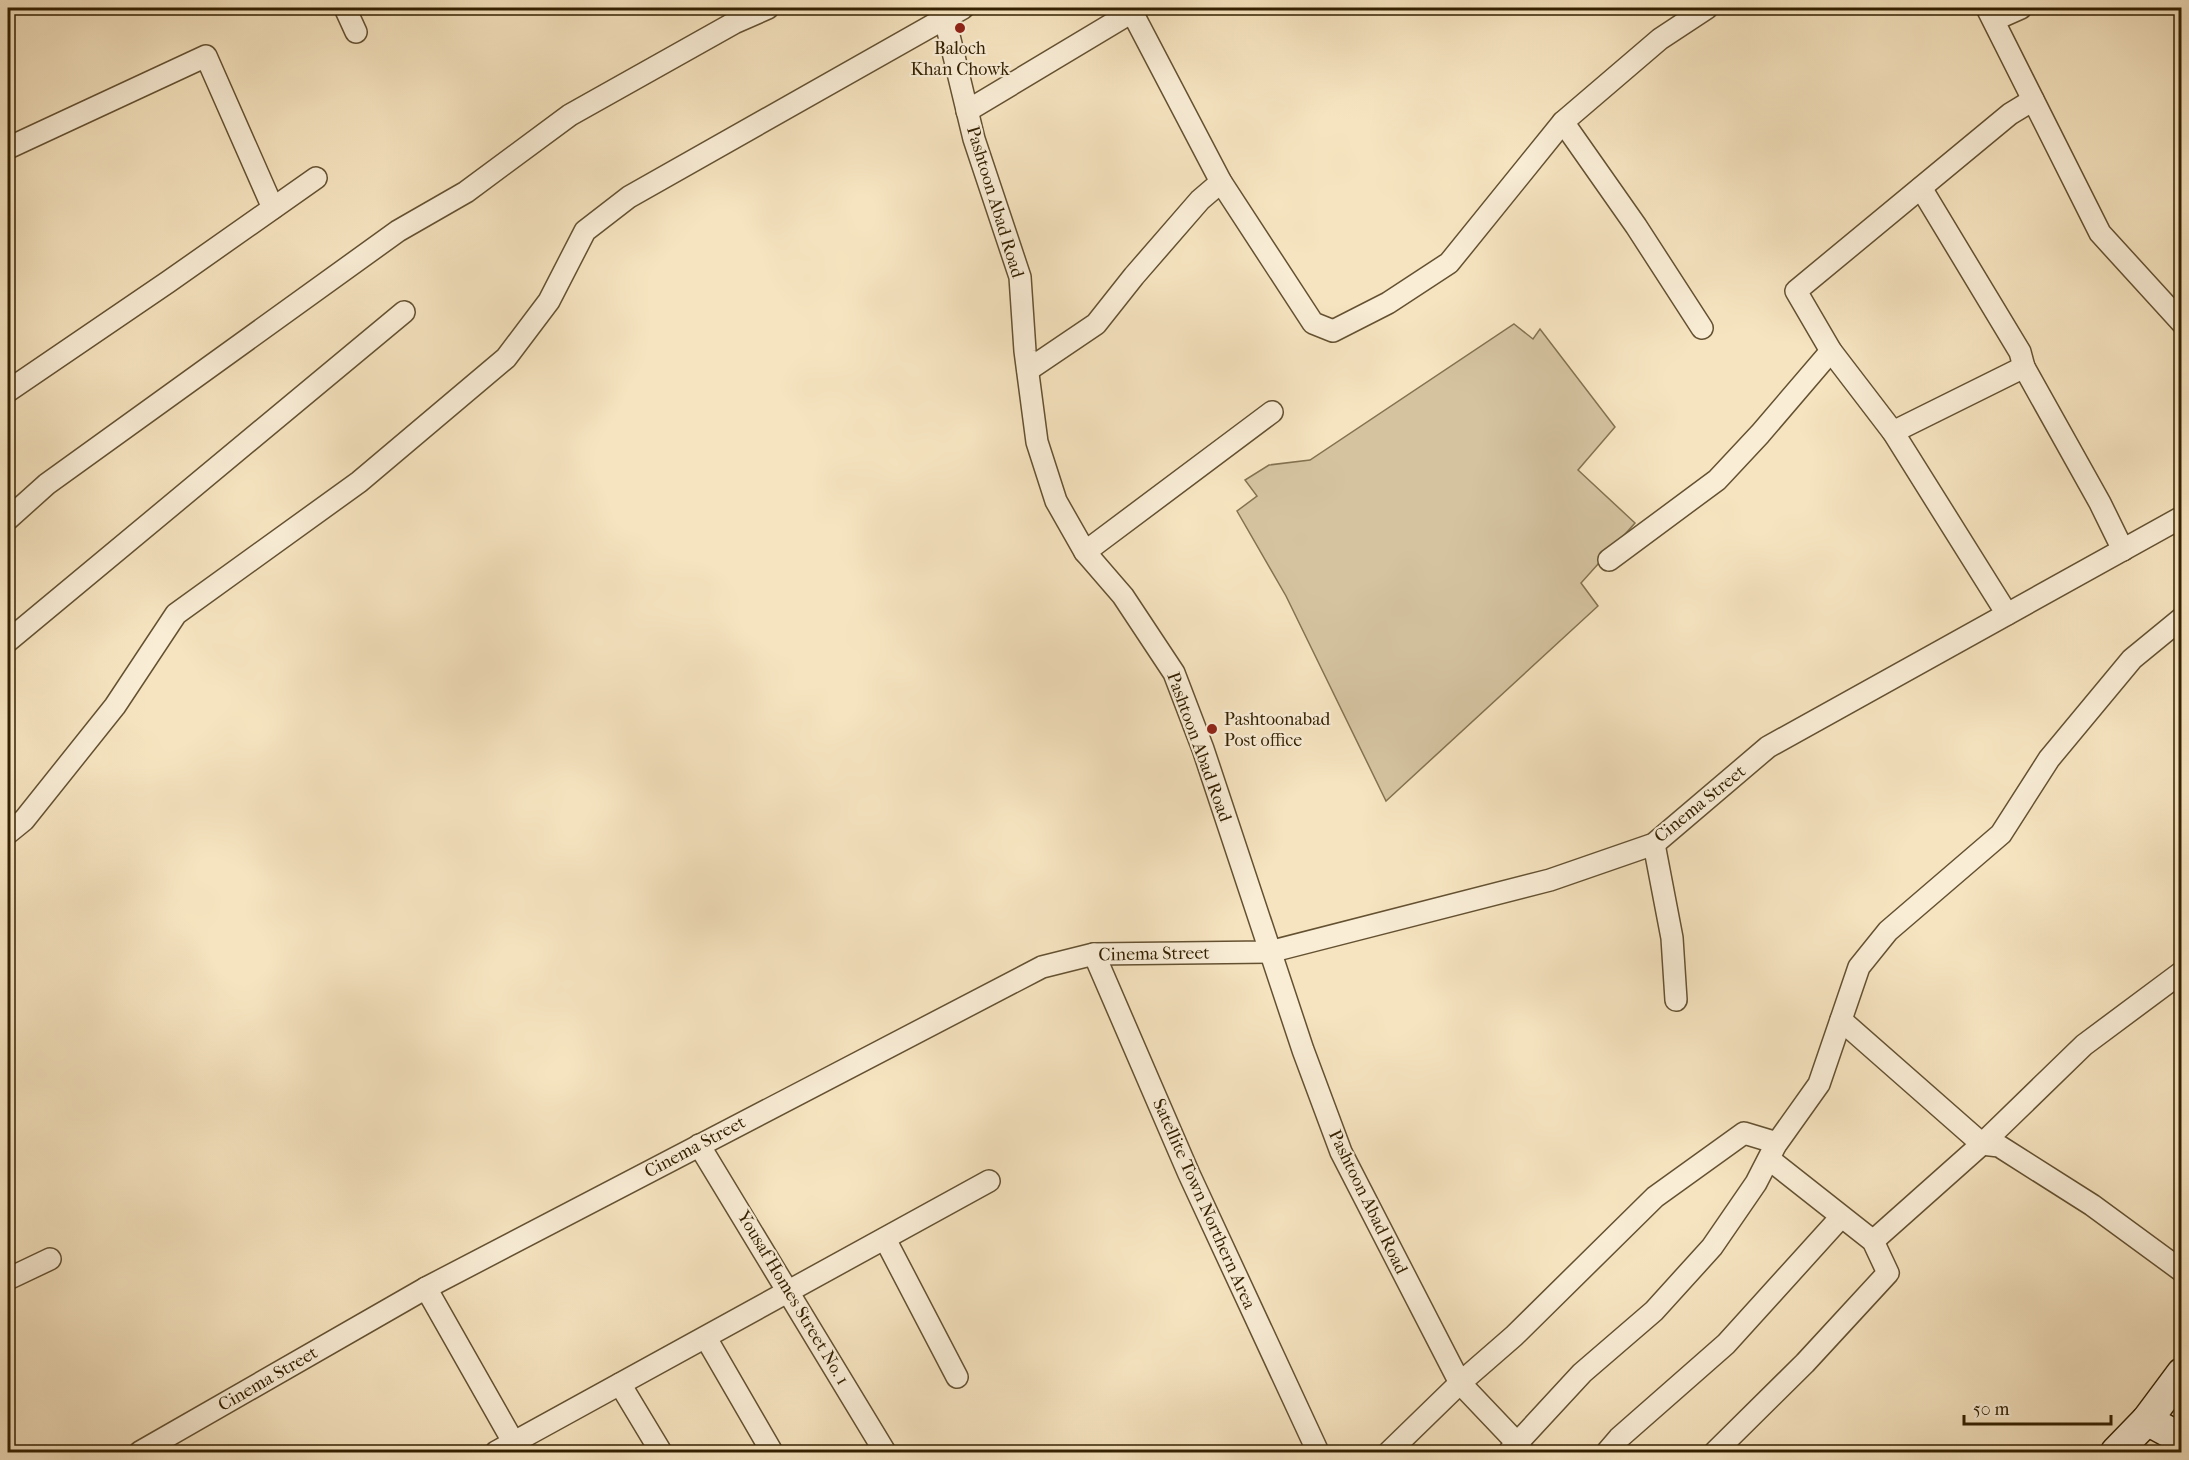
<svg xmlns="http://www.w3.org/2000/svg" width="2189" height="1460" font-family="'IM FELL French Canon',serif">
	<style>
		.green { fill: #d5c3a0; stroke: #847250; stroke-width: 1.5 }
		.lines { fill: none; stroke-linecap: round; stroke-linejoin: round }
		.street-casing { stroke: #645131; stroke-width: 24 }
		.secondary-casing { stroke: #332001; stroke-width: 33 }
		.street { stroke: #f9edd6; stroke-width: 21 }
		.secondary { stroke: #f9edd6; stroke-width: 30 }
		.poi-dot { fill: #8f2418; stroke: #f9edd6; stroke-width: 2 }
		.labels { text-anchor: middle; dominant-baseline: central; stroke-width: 4.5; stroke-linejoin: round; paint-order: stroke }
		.poi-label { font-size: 18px; fill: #332001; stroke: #f9edd6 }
		.street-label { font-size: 18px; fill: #332001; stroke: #f9edd6 }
	</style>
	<rect width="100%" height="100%" fill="#f6e4c0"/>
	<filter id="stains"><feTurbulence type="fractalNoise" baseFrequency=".00333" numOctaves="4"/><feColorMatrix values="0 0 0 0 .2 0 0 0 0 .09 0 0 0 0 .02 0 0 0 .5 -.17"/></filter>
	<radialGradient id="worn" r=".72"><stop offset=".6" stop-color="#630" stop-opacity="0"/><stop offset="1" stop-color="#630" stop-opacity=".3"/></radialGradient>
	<polygon class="green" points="1514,324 1533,339 1540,329 1615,427 1578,470 1635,523 1581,583 1598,606 1386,801 1286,596 1237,511 1257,496 1245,480 1269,465 1310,460"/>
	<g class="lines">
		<g class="street-casing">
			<g id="street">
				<polyline points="345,8 356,32"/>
				<polyline points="940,8 945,19 974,139 1020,277 1025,351 1037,442 1056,501 1085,552 1123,596 1174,673 1203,749 1303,1050 1341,1152 1460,1383 1518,1444 1523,1452"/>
				<polyline points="1987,8 2100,233 2182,323"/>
				<polyline points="1994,20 2021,8"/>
				<polyline points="967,111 1132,12 1221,182 1313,323 1333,331 1388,303 1449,263 1563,122 1660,39 1707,8"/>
				<polyline points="1563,122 1636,226 1702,328"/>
				<polyline points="8,148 206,56 273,208"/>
				<polyline points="1921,188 2020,352 2024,367 2100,503 2123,550"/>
				<polyline points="1028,370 1096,324 1134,276 1200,200 1221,182"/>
				<polyline points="8,391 168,282 316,178"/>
				<polyline points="1893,432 2024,367"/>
				<polyline points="8,519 47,484 398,231 466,192 570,115 734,23 768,8"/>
				<polyline points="1085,552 1272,412"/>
				<polyline points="1609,560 1717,480 1760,434 1831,351"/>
				<polyline points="2007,614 1893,432 1831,351 1796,291 2010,114 2033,100"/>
				<polyline points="8,641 404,312"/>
				<polyline points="8,833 24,820 115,706 176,614 359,482 506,358 549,301 585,231 629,197 963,8"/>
				<polyline points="1654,844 1672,938 1676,1000"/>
				<polyline points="1094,954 1189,1174 1318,1452"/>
				<polyline points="1841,1020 1982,1144 1999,1146 2092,1205 2182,1271"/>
				<polyline points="699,1145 885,1452"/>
				<polyline points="885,1239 957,1377"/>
				<polyline points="1873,1241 1982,1144 2084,1045 2182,972"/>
				<polyline points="8,1279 50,1259"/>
				<polyline points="426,1288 519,1452"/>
				<polyline points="706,1338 772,1452"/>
				<polyline points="620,1384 661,1452"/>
				<polyline points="140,1452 426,1288 1042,967 1094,954 1269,952 1550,880 1654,844 1768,747 2182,517"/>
				<polyline points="496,1452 989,1181"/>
				<polyline points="1389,1452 1460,1383 1514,1336 1655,1197 1744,1133 1777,1143 1819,1084 1859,967 1888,931 2001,834 2049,759 2132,659 2182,618"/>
				<polyline points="1509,1452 1582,1373 1654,1311 1712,1247 1756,1183 1775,1146"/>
				<polyline points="1607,1452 1619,1438 1726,1344 1841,1217"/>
				<polyline points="1715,1452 1805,1363 1888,1273 1873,1241 1769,1159"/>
			</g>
		</g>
		<g class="secondary-casing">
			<g id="secondary">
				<polyline points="2147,1420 2182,1439"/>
				<polyline points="2116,1452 2147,1420 2182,1373"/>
			</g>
		</g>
		<use href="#street" class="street"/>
		<use href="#secondary" class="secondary"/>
	</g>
	<g class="poi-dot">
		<circle cx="960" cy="28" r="6"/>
		<circle cx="1212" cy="729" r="6"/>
	</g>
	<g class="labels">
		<g class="poi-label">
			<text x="960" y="48">Baloch<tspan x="960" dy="21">Khan Chowk</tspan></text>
			<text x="1224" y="719" text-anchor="start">Pashtoonabad<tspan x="1224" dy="21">Post office</tspan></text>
		</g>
		<g class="street-label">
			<text transform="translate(995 202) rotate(73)">Pashtoon Abad Road</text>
			<text transform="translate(1199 747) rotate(70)">Pashtoon Abad Road</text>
			<text transform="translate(1700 804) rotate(-39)">Cinema Street</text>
			<text transform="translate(1154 954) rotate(-1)">Cinema Street</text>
			<text transform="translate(695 1147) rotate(-28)">Cinema Street</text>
			<text transform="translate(1368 1202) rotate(64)">Pashtoon Abad Road</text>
			<text transform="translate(1204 1204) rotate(66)">Satellite Town Northern Area</text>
			<text transform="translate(793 1298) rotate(59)">Yousaf Homes Street No. 1</text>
			<text transform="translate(268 1379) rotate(-30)">Cinema Street</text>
		</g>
	</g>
	<rect width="2189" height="1460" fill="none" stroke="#f6e4c0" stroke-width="30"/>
	<rect x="9" y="9" width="2171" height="1442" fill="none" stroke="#332001" stroke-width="3"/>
	<rect x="15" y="15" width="2159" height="1430" fill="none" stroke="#332001" stroke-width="1.5"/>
	<path d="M1964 1415v9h147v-9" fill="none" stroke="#332001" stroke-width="3"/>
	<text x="1973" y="1415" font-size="18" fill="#332001" stroke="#f9edd6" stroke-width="4.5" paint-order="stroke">50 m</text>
	<rect width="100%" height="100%" filter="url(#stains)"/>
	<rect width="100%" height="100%" fill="url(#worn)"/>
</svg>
